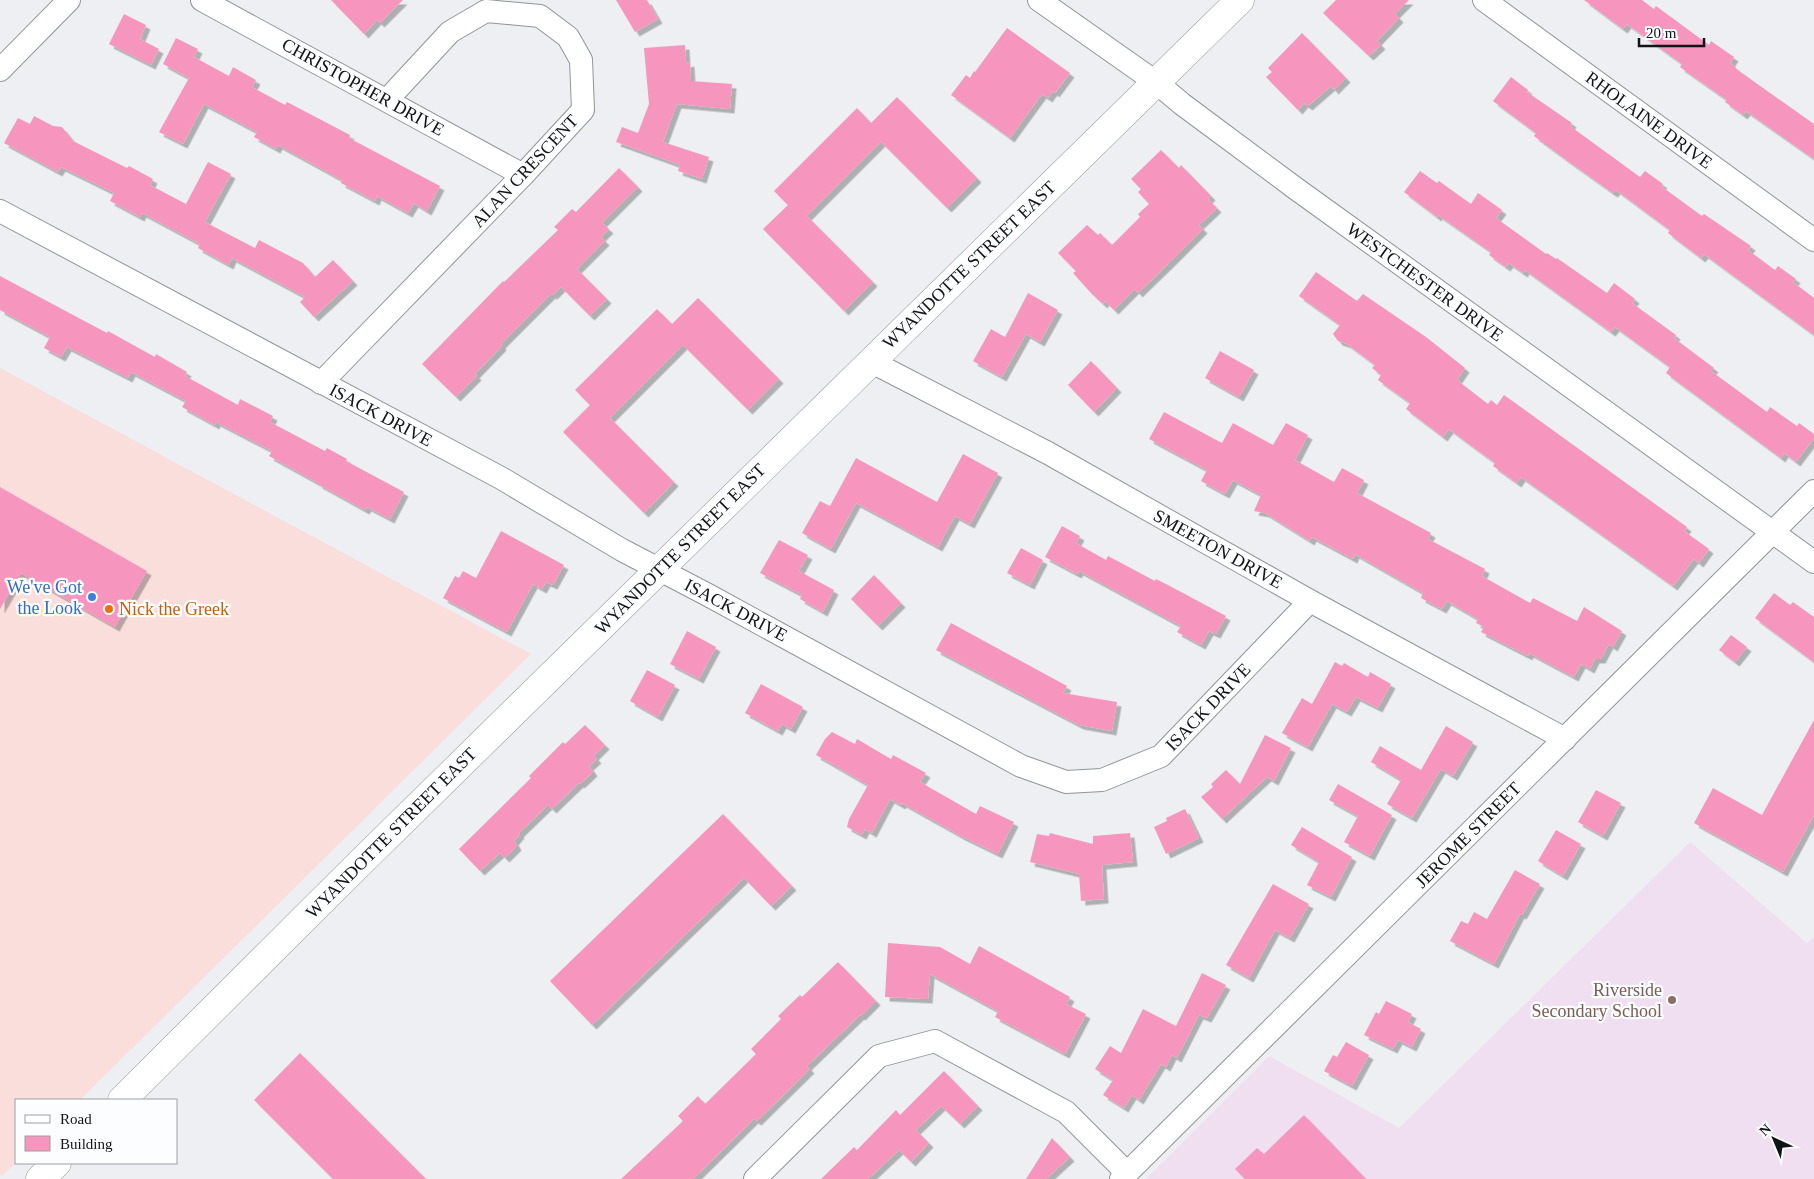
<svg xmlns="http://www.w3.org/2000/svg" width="1814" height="1179" font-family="Georgia,serif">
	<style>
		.commercial { fill: #f9dedb }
		.education { fill: #efdff1 }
		.building { fill: #f696bf; filter: url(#shadow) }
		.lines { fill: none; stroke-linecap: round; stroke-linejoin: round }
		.street-casing { stroke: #929497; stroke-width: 24 }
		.secondary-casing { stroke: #929497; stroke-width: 29 }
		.street { stroke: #fff; stroke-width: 22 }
		.secondary { stroke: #fff; stroke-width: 28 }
		.shop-dot { fill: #3f7fe0; stroke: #fbfdff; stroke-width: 2 }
		.food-dot { fill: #e8710a; stroke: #fbfdff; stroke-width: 2 }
		.education-dot { fill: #8d6e63; stroke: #fbfdff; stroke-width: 2 }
		.labels { text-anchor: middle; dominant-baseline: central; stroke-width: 4.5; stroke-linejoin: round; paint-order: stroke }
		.street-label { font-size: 18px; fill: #121314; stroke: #fbfdff }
		.shop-label { font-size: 18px; fill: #366cbe; stroke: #fbfdff; text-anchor: end }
		.food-label { font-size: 18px; fill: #c56008; stroke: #fbfdff; text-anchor: start }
		.education-label { font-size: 18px; fill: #785e54; stroke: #fbfdff; text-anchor: end }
	</style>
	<defs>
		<filter id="shadow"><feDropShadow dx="4.5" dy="4.5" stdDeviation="0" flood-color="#0004"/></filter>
	</defs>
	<rect width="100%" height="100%" fill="#edeff2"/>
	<polygon class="commercial" points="0,368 531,654 80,1100 16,1100 16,1163 2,1176 0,1174"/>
	<polygon class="education" points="1690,842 1807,943 1814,937 1814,1179 1146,1179 1269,1056 1399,1128"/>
	<g class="building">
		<polygon points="331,0 403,0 380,23 377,20 364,34"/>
		<polygon points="616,0 647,0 658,19 635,32"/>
		<polygon points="1336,0 1409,0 1395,14 1399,18 1377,41 1381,45 1369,56 1323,13"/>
		<polygon points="1584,0 1642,0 1654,9 1656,6 1709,45 1711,41 1734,57 1730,63 1736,67 1735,68 1814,124 1814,159 1746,111 1743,115 1725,102 1727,100 1680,67 1682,64 1627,24 1623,29"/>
		<polygon points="124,14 146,25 140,39 159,49 151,65 109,44"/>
		<polygon points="1007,28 1070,73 1055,93 1053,91 1048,98 1042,94 1010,138 951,95 966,75 970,78 974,71 975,72"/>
		<polygon points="1302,33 1346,78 1334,90 1331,86 1308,106 1304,103 1298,110 1266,77 1272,72 1268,68"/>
		<polygon points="176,38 198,49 194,57 229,76 233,67 256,80 252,87 285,105 287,102 350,135 349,138 440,186 427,211 414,203 408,213 377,196 375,201 341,183 342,180 278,145 276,149 254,137 257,132 204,104 183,144 159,132 189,78 163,64"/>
		<polygon points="685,45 686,63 690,62 691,81 732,84 730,109 677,104 663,142 709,157 702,179 678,171 680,165 616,142 622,127 638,133 649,104 644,48"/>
		<polygon points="1511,77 1528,90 1527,92 1572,123 1570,126 1640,177 1645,171 1663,184 1661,186 1702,216 1704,214 1751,246 1748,250 1775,270 1778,266 1796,279 1793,282 1814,298 1814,335 1704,254 1701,258 1668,233 1670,230 1616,190 1613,193 1568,161 1534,136 1536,133 1493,101"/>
		<polygon points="897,97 977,178 947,208 881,142 807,216 873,282 844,311 763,229 788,205 774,191 857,108 871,123"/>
		<polygon points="34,116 53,126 62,127 73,141 127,168 129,166 153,179 150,185 186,204 208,162 231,174 205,222 255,248 259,240 303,263 315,277 333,260 353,281 314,317 300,302 305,297 232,258 229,265 198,248 200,244 142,213 140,217 110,201 114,193 61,167 58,172 4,143 18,118 30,124"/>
		<polygon points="1161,150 1179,168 1181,165 1211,196 1208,199 1217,208 1199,225 1203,229 1171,261 1138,293 1135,289 1114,310 1105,301 1103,304 1092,294 1073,273 1076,271 1058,253 1087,225 1098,235 1100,233 1112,245 1140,217 1138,214 1149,204 1138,192 1141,189 1131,179"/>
		<polygon points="619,168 638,187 602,223 609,229 601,237 605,241 577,269 607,299 590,316 561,287 553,295 551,294 501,344 502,346 475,374 477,376 456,397 422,364 503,281 504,282 558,230 554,227 572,209 576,212"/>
		<polygon points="1420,171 1437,183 1439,181 1471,204 1478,193 1502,210 1496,218 1546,254 1547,253 1556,259 1557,258 1607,293 1614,283 1635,299 1632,303 1676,335 1674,338 1714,368 1711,371 1767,412 1770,407 1797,426 1799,423 1814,434 1814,438 1796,462 1784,453 1781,458 1666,373 1670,367 1615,327 1611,332 1525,270 1523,273 1509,263 1506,267 1489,255 1491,252 1438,215 1437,217 1404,192"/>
		<polygon points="1316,272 1357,301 1363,294 1426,337 1465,368 1457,380 1488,404 1491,400 1497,405 1504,395 1687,527 1684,531 1709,549 1699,563 1694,559 1673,586 1521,477 1517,483 1493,466 1495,463 1449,429 1443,437 1406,409 1410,403 1378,380 1381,375 1372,368 1375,365 1347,344 1338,341 1333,334 1340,325 1299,296"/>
		<polygon points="0,276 107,333 108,331 155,357 156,354 187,372 185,376 238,405 240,399 273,416 270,422 325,451 327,448 347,459 346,461 404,492 390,519 367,507 365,510 318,484 318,483 269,456 272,451 216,422 215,425 182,407 186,401 131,372 128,378 67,347 61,357 44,348 50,337 0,310"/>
		<polygon points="1028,293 1058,310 1040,342 1026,334 1002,377 973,361 991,329 1005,337"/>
		<polygon points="698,298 779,379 748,410 683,345 610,418 674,482 644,513 563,432 590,405 575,390 657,309 672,324"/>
		<polygon points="1220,351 1254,370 1239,397 1205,378"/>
		<polygon points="1091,361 1117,388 1094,412 1068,385"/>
		<polygon points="1164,412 1222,443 1233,423 1273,445 1286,423 1308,435 1295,460 1334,482 1342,468 1364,480 1357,493 1431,533 1428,539 1485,569 1482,576 1530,603 1533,598 1577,621 1584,607 1622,631 1613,647 1609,644 1601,659 1595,659 1590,669 1581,664 1574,677 1529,653 1528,656 1481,632 1484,627 1476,623 1478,619 1447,601 1442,609 1421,598 1423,593 1355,554 1353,559 1312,537 1310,541 1265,513 1254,511 1261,495 1233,480 1225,494 1201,481 1207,470 1149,439"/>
		<polygon points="963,454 998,473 970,524 955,516 938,547 856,503 831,549 802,533 820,501 830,506 856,458 937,502"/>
		<polygon points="0,487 147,571 115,627 21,573 0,609"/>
		<polygon points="1062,526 1080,536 1076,543 1106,560 1108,556 1155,581 1156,579 1168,585 1226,616 1216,634 1209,631 1201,645 1177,632 1181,626 1079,571 1077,574 1045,557"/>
		<polygon points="501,531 564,565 553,585 546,582 542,589 533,584 507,632 443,598 455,576 459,578 463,571 476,578"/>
		<polygon points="779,540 808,555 799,571 834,590 823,612 800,599 802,595 760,573"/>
		<polygon points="1021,548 1043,560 1030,585 1007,573"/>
		<polygon points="874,575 901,603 878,626 851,599"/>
		<polygon points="1774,593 1790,605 1793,602 1814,617 1814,662 1755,618"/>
		<polygon points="951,623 1067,686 1063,693 1117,702 1112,731 1079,725 936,650"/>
		<polygon points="687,631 716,647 699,679 670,664"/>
		<polygon points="1731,635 1747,647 1735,662 1719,650"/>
		<polygon points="1335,662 1342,666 1344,663 1368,677 1370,672 1391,684 1378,708 1356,697 1347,712 1332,704 1308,747 1282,733 1302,698 1312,704"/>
		<polygon points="647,670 675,685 658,717 630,701"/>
		<polygon points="761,684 803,707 791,729 782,724 778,731 745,713"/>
		<polygon points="1814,720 1814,815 1783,872 1694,823 1713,788 1762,815"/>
		<polygon points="585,725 605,745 594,756 597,759 589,766 593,772 580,784 579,783 552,809 548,805 519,833 520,834 514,841 517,846 505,858 500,853 480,871 459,849 531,778 529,776 563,742 565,744"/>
		<polygon points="1446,726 1473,742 1453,776 1441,769 1412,818 1387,804 1401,780 1371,762 1380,746 1421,770"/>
		<polygon points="832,732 855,744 857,739 891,759 893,755 926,773 920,782 976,814 980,806 1014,822 998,854 961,836 902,803 901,805 890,799 872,833 865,829 862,835 847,827 849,819 868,785 816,755 825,739"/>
		<polygon points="1265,735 1291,748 1274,781 1267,777 1222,819 1201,797 1213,787 1211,784 1226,770 1240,784"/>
		<polygon points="1338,784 1392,815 1370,856 1344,842 1358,816 1329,800"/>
		<polygon points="1596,790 1621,803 1603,836 1578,822"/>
		<polygon points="1185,809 1199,838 1166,854 1154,827 1167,821 1166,818"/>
		<polygon points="723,814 792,886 771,906 744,878 592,1025 550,981"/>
		<polygon points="1302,827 1352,857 1331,897 1307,885 1319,862 1291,845"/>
		<polygon points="1556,830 1581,844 1563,876 1538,861"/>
		<polygon points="1050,833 1093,844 1093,836 1130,833 1133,862 1102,865 1104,899 1081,901 1079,874 1030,862 1037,834 1049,836"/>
		<polygon points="1515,870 1540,884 1522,915 1520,914 1494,964 1450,941 1461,921 1468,924 1474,912 1487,919"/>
		<polygon points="1273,884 1309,904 1290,938 1275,930 1249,978 1226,965"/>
		<polygon points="888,943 940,947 970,964 979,946 1070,997 1066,1004 1086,1014 1065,1054 995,1017 998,1011 930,974 928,999 885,997"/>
		<polygon points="838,962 876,1001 861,1016 860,1015 807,1066 810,1069 757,1121 754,1119 693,1179 621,1179 683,1121 678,1116 698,1096 705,1104 756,1054 751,1049 781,1019 778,1016 800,995 802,997"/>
		<polygon points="1202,973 1226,985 1207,1018 1199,1015 1177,1058 1172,1055 1166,1067 1161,1064 1139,1100 1132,1095 1124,1108 1103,1095 1113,1080 1095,1069 1110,1046 1121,1053 1143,1009 1176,1026"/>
		<polygon points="1386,1001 1412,1014 1408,1022 1421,1029 1412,1047 1398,1040 1393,1049 1364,1035 1376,1012 1379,1014"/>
		<polygon points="1346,1042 1369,1055 1352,1086 1324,1071 1333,1055 1337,1057"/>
		<polygon points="300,1053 426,1179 333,1179 254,1100"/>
		<polygon points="944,1071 978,1106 960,1124 941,1106 916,1130 929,1143 911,1162 899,1150 868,1179 821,1179 854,1147 857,1150 896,1110 900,1115"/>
		<polygon points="1304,1115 1366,1179 1245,1179 1235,1169 1257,1148 1264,1154"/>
		<polygon points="1052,1138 1070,1157 1046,1179 1026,1179"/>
	</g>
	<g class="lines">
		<g class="street-casing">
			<g id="street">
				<polyline points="202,0 523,175"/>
				<polyline points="1039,0 1157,83 1182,104 1295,188 1814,562"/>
				<polyline points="1484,0 1814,240"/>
				<polyline points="0,70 69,0"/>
				<polyline points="0,211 501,478 622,550 708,595 1021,766 1066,782 1102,780 1161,756 1310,601"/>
				<polyline points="870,361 1048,453 1310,601 1565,739"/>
				<polyline points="321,383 523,175 583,110 581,60 568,37 540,16 486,11 450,32 387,100"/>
				<polyline points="755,1179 879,1056 935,1041 1066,1112 1127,1173"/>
				<polyline points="1121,1179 1814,491"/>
			</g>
		</g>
		<g class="secondary-casing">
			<g id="secondary">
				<polyline points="122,1100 359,864 1240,0"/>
				<polyline points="40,1179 57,1163"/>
			</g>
		</g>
		<use href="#street" class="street"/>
		<use href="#secondary" class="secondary"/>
	</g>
	<circle class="shop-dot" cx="92" cy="597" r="5"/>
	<circle class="food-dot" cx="109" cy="609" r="5"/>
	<circle class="education-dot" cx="1672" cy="1000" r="5"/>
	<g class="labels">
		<g class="street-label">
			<text transform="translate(363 87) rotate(29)">CHRISTOPHER DRIVE</text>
			<text transform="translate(1649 120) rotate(36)">RHOLAINE DRIVE</text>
			<text transform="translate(525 171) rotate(-47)">ALAN CRESCENT</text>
			<text transform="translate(969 265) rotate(-44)">WYANDOTTE STREET EAST</text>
			<text transform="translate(1425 282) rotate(36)">WESTCHESTER DRIVE</text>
			<text transform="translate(381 415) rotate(28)">ISACK DRIVE</text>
			<text transform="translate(680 549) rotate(-45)">WYANDOTTE STREET EAST</text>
			<text transform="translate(1218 549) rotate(29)">SMEETON DRIVE</text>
			<text transform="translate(736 610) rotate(28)">ISACK DRIVE</text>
			<text transform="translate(1208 707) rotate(-46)">ISACK DRIVE</text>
			<text transform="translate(391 833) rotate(-45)">WYANDOTTE STREET EAST</text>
			<text transform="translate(1468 835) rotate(-45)">JEROME STREET</text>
		</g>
		<g class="shop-label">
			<text x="82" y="587">We've Got<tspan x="82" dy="21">the Look</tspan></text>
		</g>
		<g class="food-label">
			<text x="119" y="609">Nick the Greek</text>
		</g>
		<g class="education-label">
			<text x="1662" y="990">Riverside<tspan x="1662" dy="21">Secondary School</tspan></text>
		</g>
	</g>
	<rect x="15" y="1099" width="162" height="65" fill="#fbfdff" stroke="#9e9fa1"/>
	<rect x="25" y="1115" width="25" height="8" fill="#ffffff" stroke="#9e9fa1"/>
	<text x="60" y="1124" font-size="15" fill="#121314">Road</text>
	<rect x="25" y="1136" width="25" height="15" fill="#f696bf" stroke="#9e9fa1"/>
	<text x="60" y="1149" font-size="15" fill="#121314">Building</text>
	<g transform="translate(1774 1139) rotate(316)" stroke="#fbfdff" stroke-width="4" paint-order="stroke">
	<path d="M0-4L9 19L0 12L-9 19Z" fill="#121314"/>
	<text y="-8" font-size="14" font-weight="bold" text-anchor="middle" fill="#121314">N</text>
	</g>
	<path d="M1639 38v8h65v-8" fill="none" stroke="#121314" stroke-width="2.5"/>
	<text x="1646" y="38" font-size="15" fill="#121314" stroke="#fbfdff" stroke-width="4" paint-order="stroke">20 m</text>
</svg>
